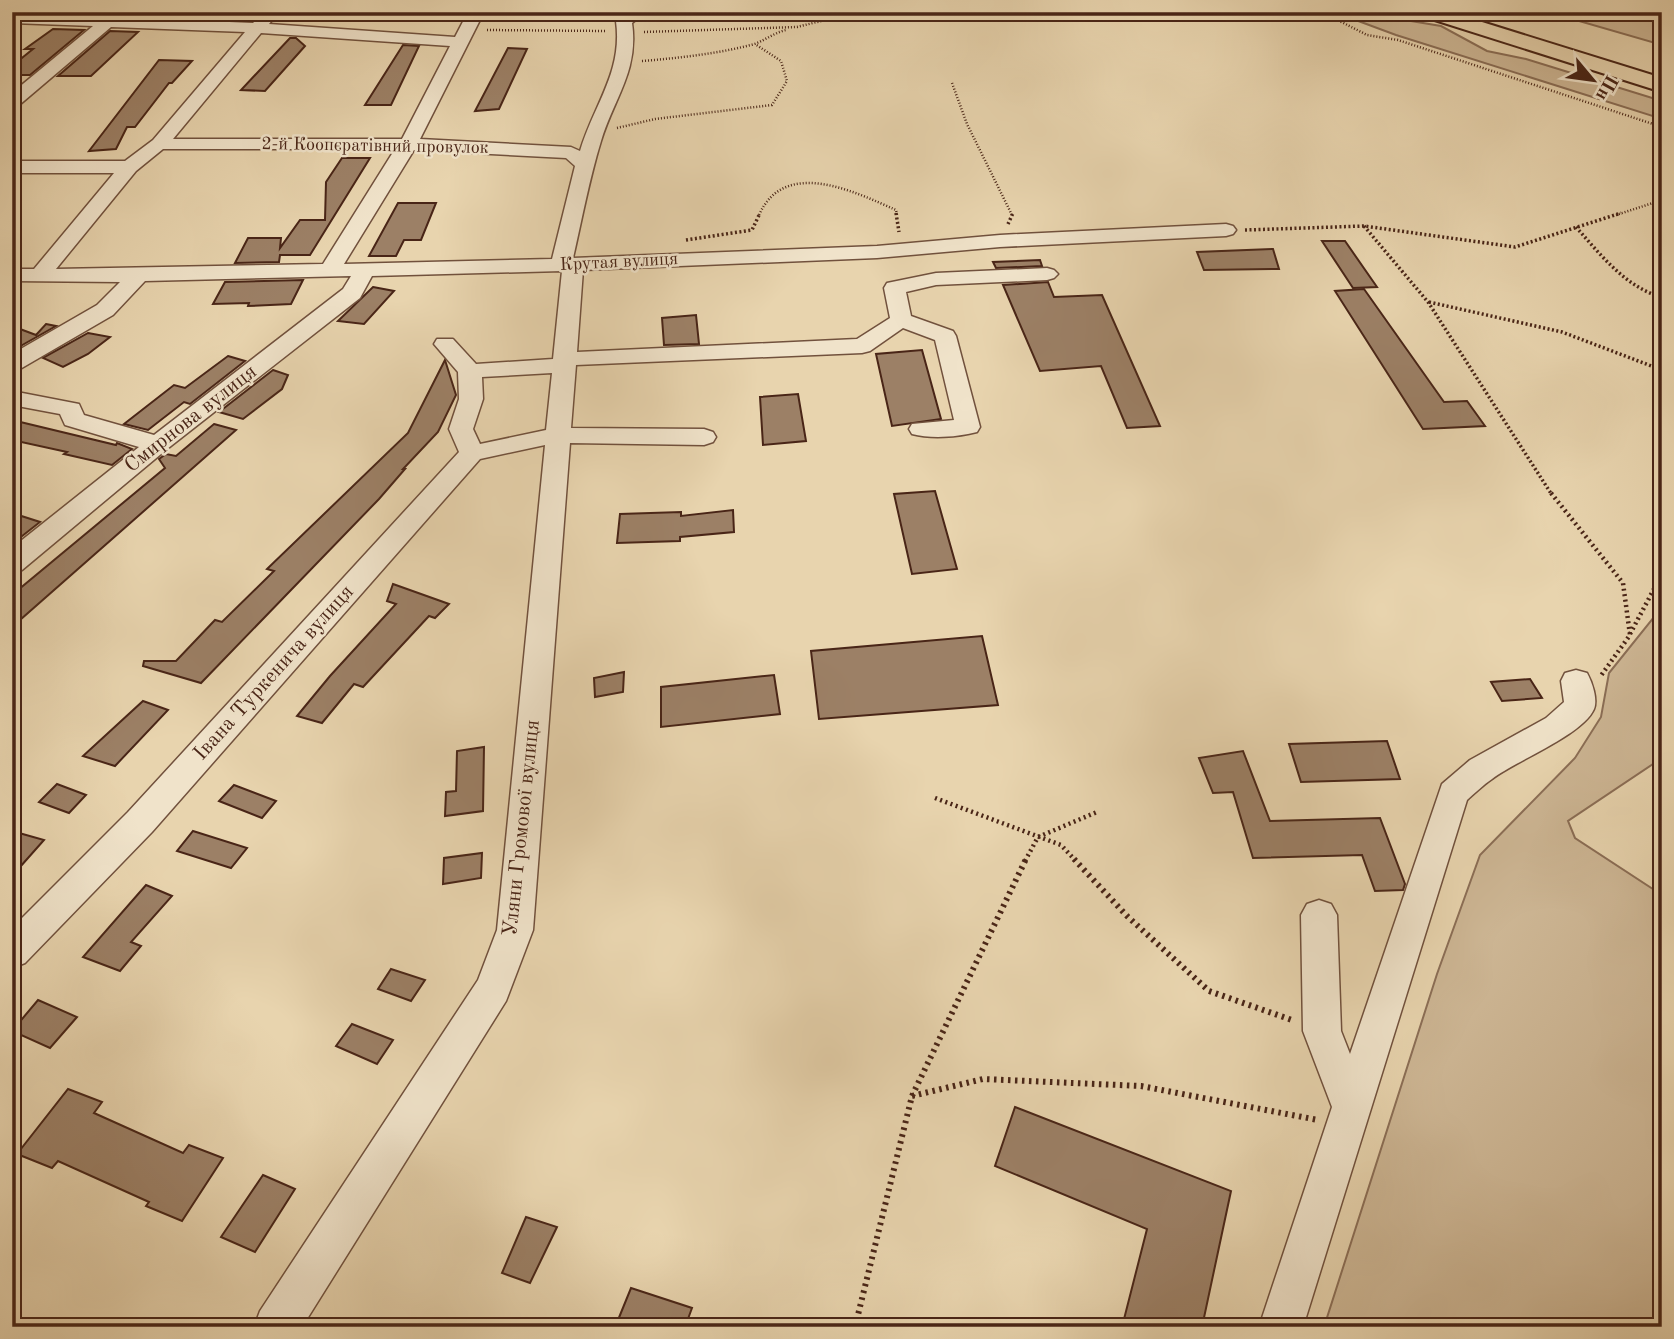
<svg xmlns="http://www.w3.org/2000/svg" width="1674" height="1339" font-family="'Old Standard TT',serif">
	<style>
		.green { fill: #cdb694; stroke: #8b6e56; stroke-width: 2 }
		.building { fill: #9c8066; stroke: #492517; stroke-width: 2 }
		.lines { fill: none; stroke-linecap: round; stroke-linejoin: round }
		.minor-casing { stroke: #71513d; stroke-width: 3 }
		.major-casing { stroke: #492517; stroke-width: 4 }
		.path-far3 { stroke: #492517; stroke-width: 2.5; stroke-dasharray: 1 2; stroke-linecap: butt }
		.path-far2 { stroke: #492517; stroke-width: 3.5; stroke-dasharray: 2 2.5; stroke-linecap: butt }
		.path-far1 { stroke: #492517; stroke-width: 4.5; stroke-dasharray: 2 3.5; stroke-linecap: butt }
		.path { stroke: #492517; stroke-width: 6; stroke-dasharray: 2.5 4.5; stroke-linecap: butt }
		.minor { fill: #f0e3ca; fill-rule: evenodd }
		.major { fill: #e8d4ae; fill-rule: evenodd }
		.labels { text-anchor: middle; dominant-baseline: central; stroke-width: 5; stroke-linejoin: round; paint-order: stroke }
		.far-street-label { font-size: 18px; fill: #492517; stroke: #f0e3ca }
		.street-label { font-size: 21px; fill: #492517; stroke: #f0e3ca }
	</style>
	<rect width="100%" height="100%" fill="#e8d4ae"/>
	<filter id="stains"><feTurbulence type="fractalNoise" baseFrequency=".00286" numOctaves="4"/><feColorMatrix values="0 0 0 0 .2 0 0 0 0 .09 0 0 0 0 .02 0 0 0 .5 -.17"/></filter>
	<radialGradient id="worn" r=".72"><stop offset=".6" stop-color="#630" stop-opacity="0"/><stop offset="1" stop-color="#630" stop-opacity=".3"/></radialGradient>
	<g class="green">
		<polygon points="1334,12 1379,12 1399,19 1441,26 1487,51 1526,59 1662,101 1662,119 1396,35"/>
		<polygon points="1548,12 1662,12 1662,45"/>
		<polygon points="1662,607 1662,758 1568,821 1575,838 1662,895 1662,1327 1324,1327 1437,974 1480,855 1575,758 1601,717 1609,673"/>
	</g>
	<g class="building">
		<polygon points="53,29 84,30 30,75 12,75 12,66 33,49 25,49"/>
		<polygon points="110,31 138,32 91,76 58,76"/>
		<polygon points="290,38 296,38 305,46 265,91 241,90"/>
		<polygon points="403,45 419,46 391,105 365,105"/>
		<polygon points="508,48 527,49 499,109 475,111"/>
		<polygon points="159,60 192,61 172,83 169,83 135,127 127,127 116,149 89,151"/>
		<polygon points="342,158 370,158 310,255 280,255 279,262 235,263 248,238 281,238 280,248 300,220 325,220 326,182"/>
		<polygon points="398,203 436,203 421,240 404,240 396,256 369,256"/>
		<polygon points="1322,241 1345,241 1377,287 1353,288"/>
		<polygon points="1273,249 1279,269 1204,270 1197,252"/>
		<polygon points="1040,260 1042,266 996,268 993,262"/>
		<polygon points="303,280 291,304 248,306 249,303 213,304 225,282"/>
		<polygon points="1048,282 1054,297 1102,295 1160,426 1127,428 1101,366 1040,371 1003,285"/>
		<polygon points="373,287 394,291 364,324 338,321"/>
		<polygon points="1364,289 1444,402 1467,401 1485,426 1423,429 1335,291"/>
		<polygon points="696,315 699,344 664,345 662,318"/>
		<polygon points="46,324 56,326 17,348 12,346 12,326 36,335"/>
		<polygon points="88,333 110,337 88,354 63,367 43,358"/>
		<polygon points="922,350 941,419 892,426 876,354"/>
		<polygon points="228,356 245,361 190,404 184,402 148,430 124,424 174,385 185,388"/>
		<polygon points="445,360 456,395 438,432 403,469 405,469 379,499 201,683 143,666 144,661 176,661 215,620 222,622 274,571 267,569 408,433"/>
		<polygon points="273,370 288,375 282,389 243,419 219,412"/>
		<polygon points="798,394 806,441 763,445 760,397"/>
		<polygon points="12,420 116,445 117,443 132,449 112,465 64,454 67,452 12,440"/>
		<polygon points="214,424 236,430 12,627 12,595 165,468 159,459 166,454 176,456"/>
		<polygon points="935,491 957,569 912,574 894,494"/>
		<polygon points="733,510 734,532 680,537 680,541 617,543 620,514 681,512 681,516"/>
		<polygon points="12,513 40,522 12,544"/>
		<polygon points="393,584 449,604 435,618 429,616 363,687 354,684 322,723 297,716 330,676 396,604 387,601"/>
		<polygon points="982,636 998,705 819,719 811,651"/>
		<polygon points="624,672 623,692 595,697 594,678"/>
		<polygon points="774,675 780,714 661,727 661,687"/>
		<polygon points="1530,679 1542,698 1502,701 1491,682"/>
		<polygon points="143,701 168,710 115,766 83,756"/>
		<polygon points="1387,741 1400,779 1301,782 1289,744"/>
		<polygon points="484,747 483,811 445,816 446,792 456,791 457,751"/>
		<polygon points="1243,751 1270,821 1380,818 1405,884 1403,890 1375,891 1362,855 1253,858 1233,792 1213,793 1199,758"/>
		<polygon points="57,784 86,795 69,813 39,802"/>
		<polygon points="234,785 276,801 262,818 219,801"/>
		<polygon points="12,831 44,840 12,876"/>
		<polygon points="193,831 247,848 231,868 177,851"/>
		<polygon points="482,853 481,878 443,884 444,858"/>
		<polygon points="146,885 172,896 131,942 141,946 120,971 83,957"/>
		<polygon points="391,969 425,980 411,1001 378,989"/>
		<polygon points="38,1000 77,1017 50,1048 12,1031"/>
		<polygon points="352,1024 393,1040 377,1064 336,1046"/>
		<polygon points="68,1089 102,1102 94,1113 183,1153 189,1145 223,1158 182,1221 146,1206 149,1202 58,1161 52,1168 17,1154"/>
		<polygon points="1015,1107 1231,1191 1202,1327 1122,1327 1147,1229 995,1166"/>
		<polygon points="263,1175 295,1189 255,1252 221,1237"/>
		<polygon points="526,1217 557,1227 530,1283 502,1273"/>
		<polygon points="631,1288 692,1308 685,1327 639,1327 618,1320"/>
	</g>
	<g class="lines">
		<g class="minor-casing">
			<g id="minor">
				<path d="M 468,12 L 484,12 L 420,139 L 571,147 L 580,151 C 594,104 623,72 616,21 L 626,12 L 645,12 L 632,23 C 639,71 614,98 601,141 C 589,180 582,219 573,258 L 877,246 L 1000,235 L 1226,224 L 1233,226 L 1236,230 L 1233,234 L 1226,236 L 1000,247 L 877,258 L 583,270 L 577,352 L 857,339 L 890,318 L 884,288 L 887,283 L 936,273 L 1047,268 L 1054,270 L 1058,274 L 1054,278 L 1047,280 L 936,285 L 906,292 L 911,316 L 953,331 L 956,336 L 980,427 L 977,432 C 958,437 931,439 912,434 L 909,429 L 912,424 L 954,420 L 935,340 L 903,328 L 870,351 L 862,353 L 576,365 L 571,428 L 704,429 L 713,432 L 716,437 L 713,442 L 704,445 L 570,443 L 533,930 L 506,1001 L 302,1327 L 254,1327 L 260,1311 L 478,980 L 497,930 L 545,445 L 480,459 L 152,832 L 25,963 L 12,968 L 12,928 L 128,812 L 459,452 L 449,429 L 459,399 L 458,372 L 434,344 L 437,339 L 453,339 L 476,364 L 553,359 L 562,271 L 372,276 L 360,298 L 167,449 L 22,570 L 12,572 L 12,548 L 139,447 L 65,425 L 60,414 L 12,405 L 12,391 L 79,404 L 84,415 L 154,435 L 343,289 L 351,276 L 145,281 L 113,315 L 20,369 L 12,371 L 12,354 L 97,305 L 120,282 L 12,281 L 12,269 L 34,269 L 114,173 L 12,173 L 12,161 L 125,161 L 153,140 L 245,32 L 111,27 L 18,106 L 12,107 L 12,93 L 93,26 L 12,23 L 12,13 L 253,23 L 260,16 L 265,14 L 273,19 L 269,24 L 455,37 ZM 261,33 L 450,46 L 402,139 L 173,139 ZM 163,149 L 395,149 L 323,264 L 56,269 L 136,171 ZM 414,150 L 566,158 L 575,166 L 552,259 L 344,264 ZM 552,373 L 546,430 L 480,444 L 473,429 L 483,399 L 482,377 Z"/>
				<path d="M 1576,670 L 1587,673 C 1592,682 1598,699 1594,709 C 1583,735 1515,761 1492,779 C 1483,785 1475,793 1467,800 L 1303,1327 L 1259,1327 L 1332,1107 L 1303,1031 L 1301,915 L 1307,904 L 1319,900 L 1331,904 L 1337,915 L 1341,1031 L 1350,1054 L 1442,784 L 1470,760 L 1546,718 L 1564,702 L 1561,681 L 1565,673 Z"/>
			</g>
		</g>
		<g class="major-casing">
			<polygon id="major" points="1419,12 1450,12 1662,78 1662,92 1422,16"/>
		</g>
		<g class="path-far3">
			<polyline points="1322,12 1367,35 1398,40 1662,127"/>
			<polyline points="487,30 607,31"/>
			<polyline points="644,32 797,27 821,21 839,12"/>
			<path d="M 642,61 C 679,58 715,54 751,45 C 763,42 773,33 786,30"/>
			<polyline points="952,83 967,124 1012,215"/>
			<polyline points="617,128 655,119 772,105 787,81 781,61 755,44"/>
			<path d="M 759,215 C 785,157 855,192 896,210 L 897,215"/>
			<polyline points="1616,215 1662,200"/>
		</g>
		<g class="path-far2">
			<polyline points="896,213 899,232"/>
			<polyline points="1008,224 1013,213"/>
			<polyline points="1364,226 1428,302 1552,495"/>
			<path d="M 1576,227 C 1600,254 1626,288 1662,297"/>
			<polyline points="1245,230 1364,226 1515,247 1621,213"/>
			<polyline points="686,240 752,230 760,213"/>
			<polyline points="1429,302 1562,332 1662,370"/>
		</g>
		<g class="path-far1">
			<polyline points="1551,493 1623,583 1630,635 1600,677"/>
			<polyline points="1630,634 1662,574"/>
			<polyline points="935,798 1061,845 1076,861"/>
			<polyline points="1025,861 1038,837 1097,812"/>
		</g>
		<g class="path">
			<polyline points="1074,859 1127,916 1209,991 1292,1020"/>
			<polyline points="912,1096 983,1079 1141,1086 1318,1120"/>
			<polyline points="855,1327 912,1096 1026,859"/>
		</g>
		<use href="#minor" class="minor"/>
		<use href="#major" class="major"/>
	</g>
	<g class="labels">
		<g class="far-street-label">
			<text transform="translate(375 146) rotate(1)">2-й Коопєратівний провулок</text>
			<text transform="translate(619 262) rotate(-3)">Крутая вулиця</text>
		</g>
		<g class="street-label">
			<text transform="translate(191 419) rotate(-38)">Смирнова вулиця</text>
			<text transform="translate(274 673) rotate(-48)">Івана Туркенича вулиця</text>
			<text transform="translate(522 828) rotate(-84)">Уляни Громової вулиця</text>
		</g>
	</g>
	<rect width="1674" height="1339" fill="none" stroke="#e8d4ae" stroke-width="42"/>
	<rect x="14" y="14" width="1646" height="1311" fill="none" stroke="#492517" stroke-width="3.5"/>
	<rect x="21" y="21" width="1632" height="1297" fill="none" stroke="#492517" stroke-width="2"/>
	<g transform="translate(1593 80) rotate(119)" stroke="#f0e3ca" stroke-width="5" paint-order="stroke">
	<path d="M0-5L12 26L0 18L-12 26Z" fill="#492517"/>
	<text y="-10" font-size="19" font-weight="bold" text-anchor="middle" fill="#492517">Пн</text>
	</g>
	<rect width="100%" height="100%" filter="url(#stains)"/>
	<rect width="100%" height="100%" fill="url(#worn)"/>
</svg>
